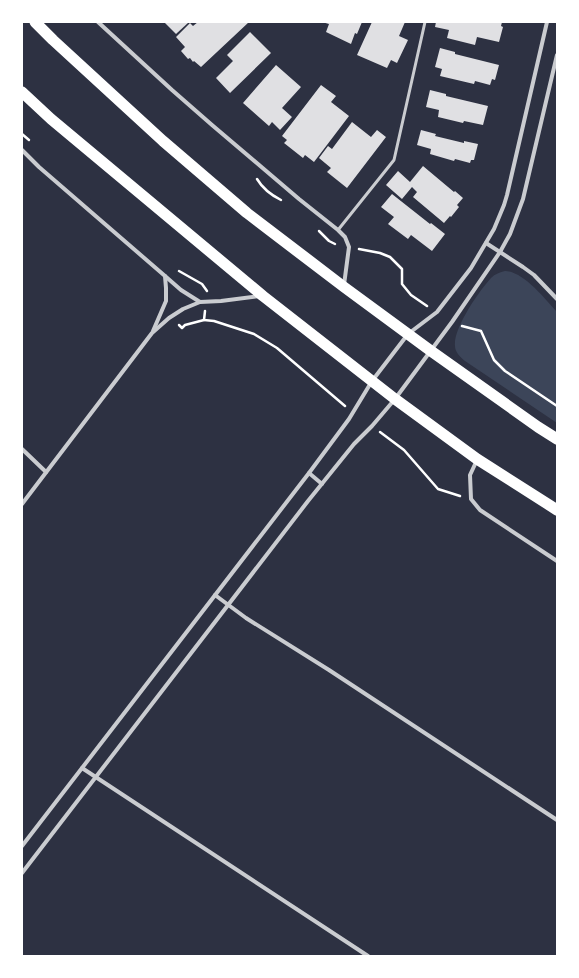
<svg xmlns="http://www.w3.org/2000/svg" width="579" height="978" font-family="Poppins,sans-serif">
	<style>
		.green { fill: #3c4559 }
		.building { fill: #e0e0e3 }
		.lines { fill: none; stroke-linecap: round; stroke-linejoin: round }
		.path { stroke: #fff; stroke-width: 2.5 }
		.service { stroke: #caccd0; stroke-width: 3 }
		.minor { stroke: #caccd0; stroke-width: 4 }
		.trunk { stroke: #fff; stroke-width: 11 }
	</style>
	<rect width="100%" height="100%" fill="#2d3142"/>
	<path class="green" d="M 505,271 C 524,272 544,298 557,312 L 557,423 L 465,361 C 460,357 455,352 455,346 C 453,328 480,290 491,278 C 495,274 500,272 505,271 Z"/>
	<g class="building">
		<polygon points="164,22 189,22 176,34"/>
		<polygon points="198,22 249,22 201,67 194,61 193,62 190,58 188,59 181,51 185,47 176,37 190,23 193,26"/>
		<polygon points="322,22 362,22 357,34 355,33 351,44 326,32 329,24"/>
		<polygon points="372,22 405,22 399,36 408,40 397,63 391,60 387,68 357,55"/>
		<polygon points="436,22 502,22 501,26 503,27 499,42 477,37 475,45 447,38 449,30 435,27"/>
		<polygon points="250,32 271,53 230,93 216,78 233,61 227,55"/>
		<polygon points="440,48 455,52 455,54 499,65 495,80 492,79 490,85 475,81 474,84 440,76 442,69 435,67"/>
		<polygon points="276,65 301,87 282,108 292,117 280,130 272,122 269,126 243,103"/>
		<polygon points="321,85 336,96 331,102 349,116 314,162 305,155 303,158 284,143 287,140 282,136"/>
		<polygon points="430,90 446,94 446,96 488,106 483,125 464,121 463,123 438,117 439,110 426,107"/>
		<polygon points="352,122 371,137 377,130 386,137 347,188 327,172 331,168 319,158 328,146 332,149"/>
		<polygon points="421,130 436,134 435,136 464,143 464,141 478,144 474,160 471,160 470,163 455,159 454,161 430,154 431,149 417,145"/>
		<polygon points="423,166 454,192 455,191 463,198 457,205 459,207 451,217 450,216 444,223 413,197 417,192 412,187 402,199 386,185 398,171 410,182"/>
		<polygon points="392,194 430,224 431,223 445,234 432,251 411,235 408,239 388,224 394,217 381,207"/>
	</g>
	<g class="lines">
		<g class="path">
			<polyline points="22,134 29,140"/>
			<path d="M 257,179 C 263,189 271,195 281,200"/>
			<polyline points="319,231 329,241 335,244"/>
			<polyline points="359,249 380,253 390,257 402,269 402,284 411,295 427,306"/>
			<polyline points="179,271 202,284 207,291"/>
			<polyline points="205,311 204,320 214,321 254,334 277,348 345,406"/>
			<polyline points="179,325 182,328 185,325 204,320"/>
			<polyline points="462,326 481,331 494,360 505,371 557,406"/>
			<polyline points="380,432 404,450 438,489 460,496"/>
		</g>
		<polyline class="service" points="338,230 394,160 425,22"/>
		<g class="minor">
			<polyline points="98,22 172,90 212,125 299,199 338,230 345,237 349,247 344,285"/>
			<polyline points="22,150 39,167 165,276 181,290 200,302 221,301 259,296"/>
			<polyline points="486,243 523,267 534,275 557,299"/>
			<polyline points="153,331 166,301 166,288 165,276"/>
			<polyline points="22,449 46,472"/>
			<polyline points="477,460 470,475 471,499 480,510 557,561"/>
			<polyline points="309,473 322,484"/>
			<polyline points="22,504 152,333 169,318 183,309 200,302"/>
			<polyline points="215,595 246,618 329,670 557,820"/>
			<polyline points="82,768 368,956"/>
			<polyline points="22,846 309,473 349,419 372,381 408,334 437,312 471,268 494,229 504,205 507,195 547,22"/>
			<polyline points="22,873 308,501 354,444 372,426 395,399 452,322 500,252 510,234 523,199 557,55"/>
		</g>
		<g class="trunk">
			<polyline points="35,22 53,40 163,141 247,213 344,287 431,351 538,427 557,439"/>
			<polyline points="22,92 51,119 263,296 395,399 477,459 557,510"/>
		</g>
	</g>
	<rect width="579" height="978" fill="none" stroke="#ffffff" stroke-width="46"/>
</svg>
